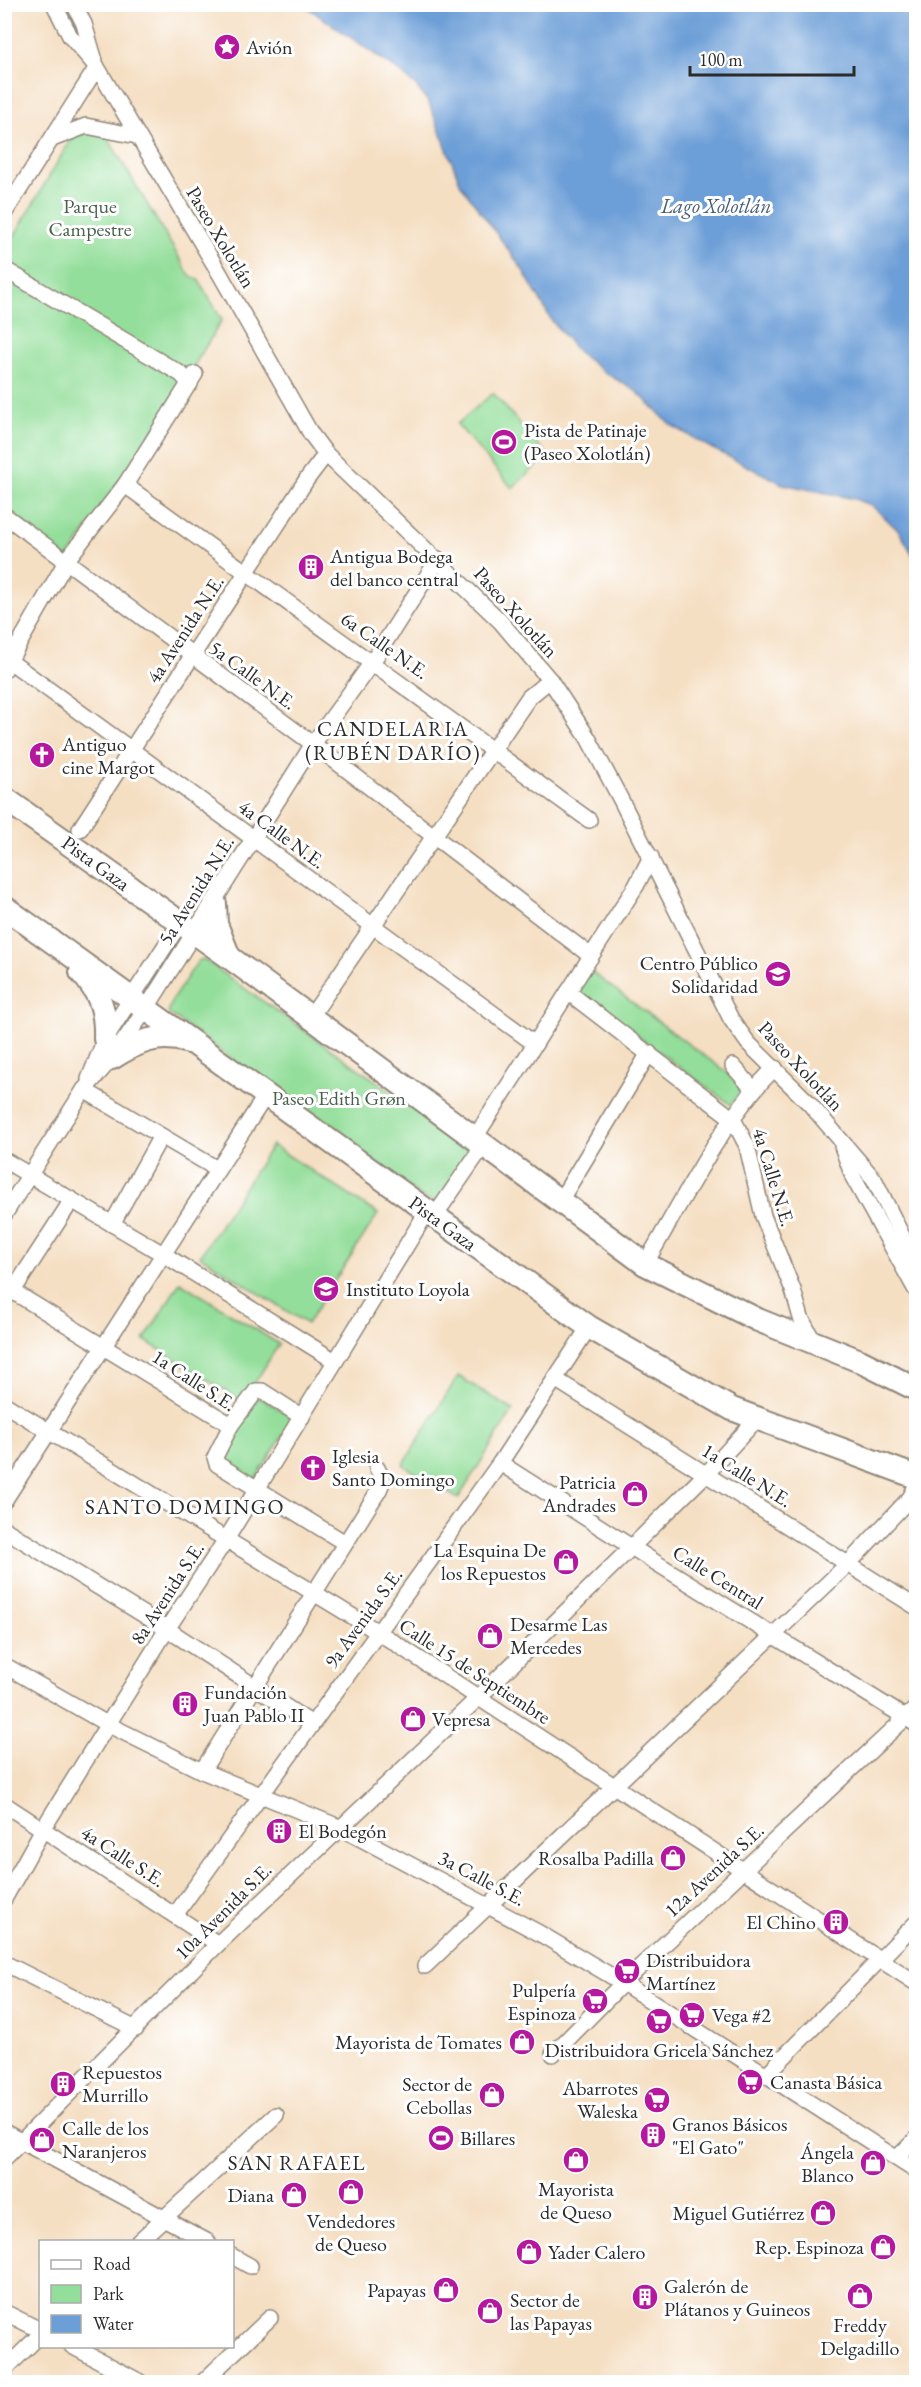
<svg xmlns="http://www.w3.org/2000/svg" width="921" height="2387" viewBox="0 0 921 2387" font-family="'EB Garamond',serif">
<rect width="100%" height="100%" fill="#fff"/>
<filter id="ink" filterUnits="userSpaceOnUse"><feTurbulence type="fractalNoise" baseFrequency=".0167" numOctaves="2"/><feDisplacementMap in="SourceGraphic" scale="12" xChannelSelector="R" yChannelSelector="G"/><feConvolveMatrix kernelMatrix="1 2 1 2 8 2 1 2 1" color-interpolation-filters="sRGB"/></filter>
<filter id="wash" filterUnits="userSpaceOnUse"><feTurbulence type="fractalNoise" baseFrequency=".008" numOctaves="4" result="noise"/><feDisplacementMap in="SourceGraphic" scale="24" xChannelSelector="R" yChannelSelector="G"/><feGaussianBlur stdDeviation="1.35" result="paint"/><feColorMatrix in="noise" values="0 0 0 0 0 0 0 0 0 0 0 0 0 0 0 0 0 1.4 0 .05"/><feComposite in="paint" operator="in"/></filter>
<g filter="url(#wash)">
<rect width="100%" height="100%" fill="#f5dfc3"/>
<g fill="#93de9a" stroke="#5f8462" stroke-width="1.5">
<path d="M 100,132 L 109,140 L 190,276 L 198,279 L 222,320 L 173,400 L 67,560 L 5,508 L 5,252 L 68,144 L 78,134 Z"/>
<path d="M 493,393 L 548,456 L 512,488 L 457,424 Z"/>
<path d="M 203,959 L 464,1143 L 470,1154 L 439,1198 L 434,1201 L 422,1197 L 168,1013 L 172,1000 L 198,961 Z"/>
<path d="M 590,971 L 745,1086 L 731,1105 L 576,990 Z"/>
<path d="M 272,1145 L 378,1214 L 307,1324 L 200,1256 Z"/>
<path d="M 180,1282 L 279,1344 L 243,1402 L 144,1340 Z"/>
<path d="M 458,1376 L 513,1410 L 458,1499 L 403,1465 Z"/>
<path d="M 258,1397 L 289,1414 L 293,1420 L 256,1478 C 244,1479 225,1466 221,1455 Z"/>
</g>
<path fill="#6c9ed7" stroke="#4c6481" stroke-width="1.5" d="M 304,5 L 916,5 L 916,560 L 899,531 L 872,506 L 855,499 L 783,484 L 711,448 L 671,425 L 636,391 L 602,371 L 578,352 L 552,321 L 521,267 L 461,185 L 429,103 L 417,87 L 400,72 Z"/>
</g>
<g filter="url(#ink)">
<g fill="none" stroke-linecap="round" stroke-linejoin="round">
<defs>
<g id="minor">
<path d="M 54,4 L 70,36 L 97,67 L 220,274 L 311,434 L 326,454 L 500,621 L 550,680 L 588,738 L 621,800 L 731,1019 L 748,1043 L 809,1103 L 874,1179 L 916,1264"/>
<path d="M 74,4 L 84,24 L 95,61"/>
<path d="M 52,139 L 86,126 L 137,136"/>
<path d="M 4,214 L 97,67"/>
<path d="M 4,269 L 181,374 L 190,384"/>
<path d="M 125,485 L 589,820"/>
<path d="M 4,515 L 313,744 L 591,956"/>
<path d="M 4,657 L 535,1044"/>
<path d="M 4,670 L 67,560 L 125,485 L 195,374"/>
<path d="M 80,829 L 307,479 L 326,454"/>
<path d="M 568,992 L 733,1119 L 747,1146 L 763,1216 L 793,1290 L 801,1318 L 813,1341"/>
<path d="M 310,1018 L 529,697 L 550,680"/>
<path d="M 733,1066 L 753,1089"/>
<path d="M 89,1079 L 105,1039 L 180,923"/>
<path d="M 84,1090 L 217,1169"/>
<path d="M 474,1139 L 636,886 L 651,857"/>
<path d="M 842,1146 L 853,1177 L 916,1290"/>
<path d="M 4,1160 L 163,1254 L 335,1361"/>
<path d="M 560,1201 L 649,1053"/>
<path d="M 4,1215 L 84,1090 L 112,1058 L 146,1009 L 313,744 L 373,661 L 438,559"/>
<path d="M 434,1217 L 483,1146"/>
<path d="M 112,1224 L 161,1136"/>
<path d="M 645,1264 C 682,1202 724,1116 775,1068"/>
<path d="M 4,1286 L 231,1425"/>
<path d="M 13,1291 L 72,1200"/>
<path d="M 555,1379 L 916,1607"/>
<path d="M 4,1404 L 378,1632 L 916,1983"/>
<path d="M 302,1417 L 262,1391 L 256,1391 L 231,1425 L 215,1457 L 217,1464 L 345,1543"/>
<path d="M 500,1463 L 658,1564 L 916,1724"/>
<path d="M 4,1501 L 266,1095"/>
<path d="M 4,1529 L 167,1629 L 312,1724"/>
<path d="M 4,1665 L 107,1724 L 202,1771 L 339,1827 L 539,1933 L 623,1983 L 916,2171"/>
<path d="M 202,1771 L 379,1490 L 383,1480 L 377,1468"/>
<path d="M 4,1804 L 218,1944"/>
<path d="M 4,1899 L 43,1829 L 167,1629 L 227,1538 L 427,1212"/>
<path d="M 175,1915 L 500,1463 L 589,1327"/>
<path d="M 4,1963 L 136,2029"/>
<path d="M 425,1966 L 849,1563 L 910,1498 L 916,1486"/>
<path d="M 553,2054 L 623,1983 L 916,1708"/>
<path d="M 766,2075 L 916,1923"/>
<path d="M 4,2132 L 208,2242"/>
<path d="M 897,2158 L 916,2139"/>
<path d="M 4,2159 L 218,1944 L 478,1698 L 708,1472 L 757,1419"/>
<path d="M 138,2242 L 276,2115"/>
<path d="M 232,2256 L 250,2266"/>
<path d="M 4,2312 L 40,2330"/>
<path d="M 72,2346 L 140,2382"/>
<path d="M 4,2370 L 40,2335"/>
<path d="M 203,2382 L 270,2318"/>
</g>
<g id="highway">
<path d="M 4,798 L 229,957 L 645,1264 L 758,1320 L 860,1361 L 916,1389"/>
<path d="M 215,904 L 216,924 L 229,957"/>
<path d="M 4,907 L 589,1327 L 732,1409 L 916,1477"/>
<path d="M 81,972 C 100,993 106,1010 105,1039"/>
<path d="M 112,1058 C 137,1042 159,1032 189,1042"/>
</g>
</defs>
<use href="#minor" stroke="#908577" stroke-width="18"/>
<use href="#highway" stroke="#908577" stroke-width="26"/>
<use href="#minor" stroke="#fff" stroke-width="15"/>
<use href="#highway" stroke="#fff" stroke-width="22"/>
</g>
</g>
<defs>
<symbol id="sight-disc" viewBox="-11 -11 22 22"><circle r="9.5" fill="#b5179e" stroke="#fff"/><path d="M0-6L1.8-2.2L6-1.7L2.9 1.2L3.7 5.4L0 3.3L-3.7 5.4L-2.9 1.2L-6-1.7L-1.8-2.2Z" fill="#fff"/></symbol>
<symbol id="stadium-disc" viewBox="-11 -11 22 22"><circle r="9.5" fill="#b5179e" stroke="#fff"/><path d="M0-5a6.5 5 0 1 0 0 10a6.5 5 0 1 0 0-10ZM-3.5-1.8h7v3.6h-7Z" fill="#fff"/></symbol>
<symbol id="building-disc" viewBox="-11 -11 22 22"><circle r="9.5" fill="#b5179e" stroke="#fff"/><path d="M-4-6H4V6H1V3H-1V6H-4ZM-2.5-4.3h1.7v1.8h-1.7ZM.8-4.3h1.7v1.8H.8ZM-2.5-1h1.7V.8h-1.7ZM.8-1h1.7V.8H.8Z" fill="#fff"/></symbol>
<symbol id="church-disc" viewBox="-11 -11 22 22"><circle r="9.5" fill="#b5179e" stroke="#fff"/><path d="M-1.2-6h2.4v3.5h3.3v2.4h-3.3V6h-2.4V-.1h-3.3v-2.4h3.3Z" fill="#fff"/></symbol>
<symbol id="school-disc" viewBox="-11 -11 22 22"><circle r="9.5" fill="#b5179e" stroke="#fff"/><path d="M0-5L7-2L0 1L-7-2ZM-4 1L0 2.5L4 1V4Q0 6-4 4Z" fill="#fff"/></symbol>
<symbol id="shop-disc" viewBox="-11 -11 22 22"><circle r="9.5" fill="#b5179e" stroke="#fff"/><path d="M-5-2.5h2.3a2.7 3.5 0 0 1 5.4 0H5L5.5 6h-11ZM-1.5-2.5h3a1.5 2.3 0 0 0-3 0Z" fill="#fff"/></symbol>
<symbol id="supermarket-disc" viewBox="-11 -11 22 22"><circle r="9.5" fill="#b5179e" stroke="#fff"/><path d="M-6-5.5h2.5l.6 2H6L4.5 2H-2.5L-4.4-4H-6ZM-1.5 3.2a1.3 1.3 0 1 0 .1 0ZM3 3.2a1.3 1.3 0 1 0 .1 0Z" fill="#fff"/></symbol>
</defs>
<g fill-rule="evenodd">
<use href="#sight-disc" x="212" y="32" width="30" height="30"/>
<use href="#stadium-disc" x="489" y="427" width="30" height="30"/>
<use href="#building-disc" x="296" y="552" width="30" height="30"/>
<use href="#church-disc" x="27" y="740" width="30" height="30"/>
<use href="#school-disc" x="763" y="959" width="30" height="30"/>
<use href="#school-disc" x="311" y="1274" width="30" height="30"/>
<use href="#church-disc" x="298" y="1453" width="30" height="30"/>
<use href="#shop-disc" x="620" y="1479" width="30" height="30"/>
<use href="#shop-disc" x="551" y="1547" width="30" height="30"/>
<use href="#shop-disc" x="475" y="1621" width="30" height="30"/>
<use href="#building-disc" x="170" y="1689" width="30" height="30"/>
<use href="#shop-disc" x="398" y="1704" width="30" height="30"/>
<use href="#building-disc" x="264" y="1816" width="30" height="30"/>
<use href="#shop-disc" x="658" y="1843" width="30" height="30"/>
<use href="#building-disc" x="821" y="1907" width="30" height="30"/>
<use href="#supermarket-disc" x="612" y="1956" width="30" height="30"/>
<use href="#supermarket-disc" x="580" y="1986" width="30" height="30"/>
<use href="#supermarket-disc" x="677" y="2000" width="30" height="30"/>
<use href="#supermarket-disc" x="644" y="2006" width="30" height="30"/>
<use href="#shop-disc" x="507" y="2027" width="30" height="30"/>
<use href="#supermarket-disc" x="735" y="2067" width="30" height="30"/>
<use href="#building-disc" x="48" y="2069" width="30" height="30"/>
<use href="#shop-disc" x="477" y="2080" width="30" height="30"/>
<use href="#supermarket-disc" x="642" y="2085" width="30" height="30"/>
<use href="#building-disc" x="638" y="2120" width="30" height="30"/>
<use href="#stadium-disc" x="426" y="2123" width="30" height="30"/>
<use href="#shop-disc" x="27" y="2125" width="30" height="30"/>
<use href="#shop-disc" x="561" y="2145" width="30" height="30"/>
<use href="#shop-disc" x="858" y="2148" width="30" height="30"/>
<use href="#shop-disc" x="336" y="2177" width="30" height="30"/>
<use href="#shop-disc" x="279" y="2180" width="30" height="30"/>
<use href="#shop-disc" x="808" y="2198" width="30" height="30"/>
<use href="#shop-disc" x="868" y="2232" width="30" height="30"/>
<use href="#shop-disc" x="514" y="2237" width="30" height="30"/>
<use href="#shop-disc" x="431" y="2275" width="30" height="30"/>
<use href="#shop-disc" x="845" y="2281" width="30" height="30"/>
<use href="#building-disc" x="630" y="2282" width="30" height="30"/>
<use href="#shop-disc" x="475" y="2296" width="30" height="30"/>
</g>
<g text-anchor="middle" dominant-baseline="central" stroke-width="6" stroke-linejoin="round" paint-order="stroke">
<g font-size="20" fill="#2b2b2b" stroke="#fff" text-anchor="start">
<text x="246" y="47">Avión</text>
<text x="524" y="430">Pista de Patinaje<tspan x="524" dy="23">(Paseo Xolotlán)</tspan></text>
<text x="330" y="556">Antigua Bodega<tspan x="330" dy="23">del banco central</tspan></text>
<text x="62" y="744">Antiguo<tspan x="62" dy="23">cine Margot</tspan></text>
<text x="758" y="963" text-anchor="end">Centro Público<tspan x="758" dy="23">Solidaridad</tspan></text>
<text x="346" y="1289">Instituto Loyola</text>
<text x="332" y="1456">Iglesia<tspan x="332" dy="23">Santo Domingo</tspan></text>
<text x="616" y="1482" text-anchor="end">Patricia<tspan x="616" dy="23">Andrades</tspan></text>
<text x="546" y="1550" text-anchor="end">La Esquina De<tspan x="546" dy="23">los Repuestos</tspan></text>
<text x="510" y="1624">Desarme Las<tspan x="510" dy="23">Mercedes</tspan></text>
<text x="204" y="1692">Fundación<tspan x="204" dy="23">Juan Pablo II</tspan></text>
<text x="432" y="1719">Vepresa</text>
<text x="298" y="1831">El Bodegón</text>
<text x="654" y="1858" text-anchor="end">Rosalba Padilla</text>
<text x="816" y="1922" text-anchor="end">El Chino</text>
<text x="646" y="1960">Distribuidora<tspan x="646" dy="23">Martínez</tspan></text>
<text x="576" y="1990" text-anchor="end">Pulpería<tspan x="576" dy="23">Espinoza</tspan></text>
<text x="712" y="2015">Vega #2</text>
<text x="502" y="2042" text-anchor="end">Mayorista de Tomates</text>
<text x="659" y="2050" text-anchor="middle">Distribuidora Gricela Sánchez</text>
<text x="82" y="2072">Repuestos<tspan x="82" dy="23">Murrillo</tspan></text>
<text x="770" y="2082">Canasta Básica</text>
<text x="472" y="2084" text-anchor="end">Sector de<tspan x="472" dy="23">Cebollas</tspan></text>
<text x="638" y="2088" text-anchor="end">Abarrotes<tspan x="638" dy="23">Waleska</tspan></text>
<text x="672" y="2124">Granos Básicos<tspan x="672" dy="23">"El Gato"</tspan></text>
<text x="62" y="2128">Calle de los<tspan x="62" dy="23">Naranjeros</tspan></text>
<text x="460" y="2138">Billares</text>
<text x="854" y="2152" text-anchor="end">Ángela<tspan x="854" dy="23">Blanco</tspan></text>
<text x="576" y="2189" text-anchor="middle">Mayorista<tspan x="576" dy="23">de Queso</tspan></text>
<text x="274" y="2195" text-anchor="end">Diana</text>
<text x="804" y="2213" text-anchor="end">Miguel Gutiérrez</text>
<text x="351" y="2221" text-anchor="middle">Vendedores<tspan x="351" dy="23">de Queso</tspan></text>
<text x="864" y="2247" text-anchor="end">Rep. Espinoza</text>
<text x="548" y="2252">Yader Calero</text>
<text x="664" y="2286">Galerón de<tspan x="664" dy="23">Plátanos y Guineos</tspan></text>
<text x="426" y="2290" text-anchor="end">Papayas</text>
<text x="510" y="2300">Sector de<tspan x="510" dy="23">las Papayas</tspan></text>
<text x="860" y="2325" text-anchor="middle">Freddy<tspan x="860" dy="23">Delgadillo</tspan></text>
</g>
<g font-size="20" fill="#4a614c" stroke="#fff">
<text x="90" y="206">Parque<tspan x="90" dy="23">Campestre</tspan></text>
<text x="339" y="1098">Paseo Edith Grøn</text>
</g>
<g font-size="20" fill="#2b2b2b" stroke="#fff">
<text transform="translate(221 237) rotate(59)">Paseo Xolotlán</text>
<text transform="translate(516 612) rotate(48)">Paseo Xolotlán</text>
<text transform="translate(185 629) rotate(-57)">4a Avenida N.E.</text>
<text transform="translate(385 645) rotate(35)">6a Calle N.E.</text>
<text transform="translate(253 675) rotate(36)">5a Calle N.E.</text>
<text transform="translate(282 834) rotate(36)">4a Calle N.E.</text>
<text transform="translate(96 863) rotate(36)">Pista Gaza</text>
<text transform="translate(196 890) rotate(-58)">5a Avenida N.E.</text>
<text transform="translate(801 1066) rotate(47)">Paseo Xolotlán</text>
<text transform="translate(774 1177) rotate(73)">4a Calle N.E.</text>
<text transform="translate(443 1223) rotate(36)">Pista Gaza</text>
<text transform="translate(194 1380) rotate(33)">1a Calle S.E.</text>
<text transform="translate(747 1475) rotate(32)">1a Calle N.E.</text>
<text transform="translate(718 1577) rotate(32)">Calle Central</text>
<text transform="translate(167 1593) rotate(-57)">8a Avenida S.E.</text>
<text transform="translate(363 1618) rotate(-54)">9a Avenida S.E.</text>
<text transform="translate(475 1671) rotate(33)">Calle 15 de Septiembre</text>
<text transform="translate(123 1856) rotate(33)">4a Calle S.E.</text>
<text transform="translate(714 1870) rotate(-43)">12a Avenida S.E.</text>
<text transform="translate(482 1878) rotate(28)">3a Calle S.E.</text>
<text transform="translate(223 1911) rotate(-45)">10a Avenida S.E.</text>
</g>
<g font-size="21" font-style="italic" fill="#485f78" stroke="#fff">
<text x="716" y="205">Lago Xolotlán</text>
</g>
<g font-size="21" letter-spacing="1.5" fill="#2b2b2b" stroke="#fff">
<text x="393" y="728">CANDELARIA<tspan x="393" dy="24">(RUBÉN DARÍO)</tspan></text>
<text x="185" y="1506">SANTO DOMINGO</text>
<text x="297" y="2162">SAN RAFAEL</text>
</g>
</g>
<rect width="921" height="2387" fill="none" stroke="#fff" stroke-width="24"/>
<rect x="39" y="2240" width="195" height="108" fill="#ffffff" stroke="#aaaaaa" stroke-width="1.5"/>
<rect x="51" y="2260" width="30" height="9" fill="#ffffff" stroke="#aaaaaa" stroke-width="1.5"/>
<text x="93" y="2270" font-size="18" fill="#2b2b2b">Road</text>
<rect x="51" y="2285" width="30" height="18" fill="#93de9a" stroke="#aaaaaa" stroke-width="1.5"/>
<text x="93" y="2300" font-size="18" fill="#2b2b2b">Park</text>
<rect x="51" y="2315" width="30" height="18" fill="#6c9ed7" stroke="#aaaaaa" stroke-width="1.5"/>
<text x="93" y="2330" font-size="18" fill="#2b2b2b">Water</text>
<path d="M690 66v9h164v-9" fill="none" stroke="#2b2b2b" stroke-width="3"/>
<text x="699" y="66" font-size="18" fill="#2b2b2b" stroke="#ffffff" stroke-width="4.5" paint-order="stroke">100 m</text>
</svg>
